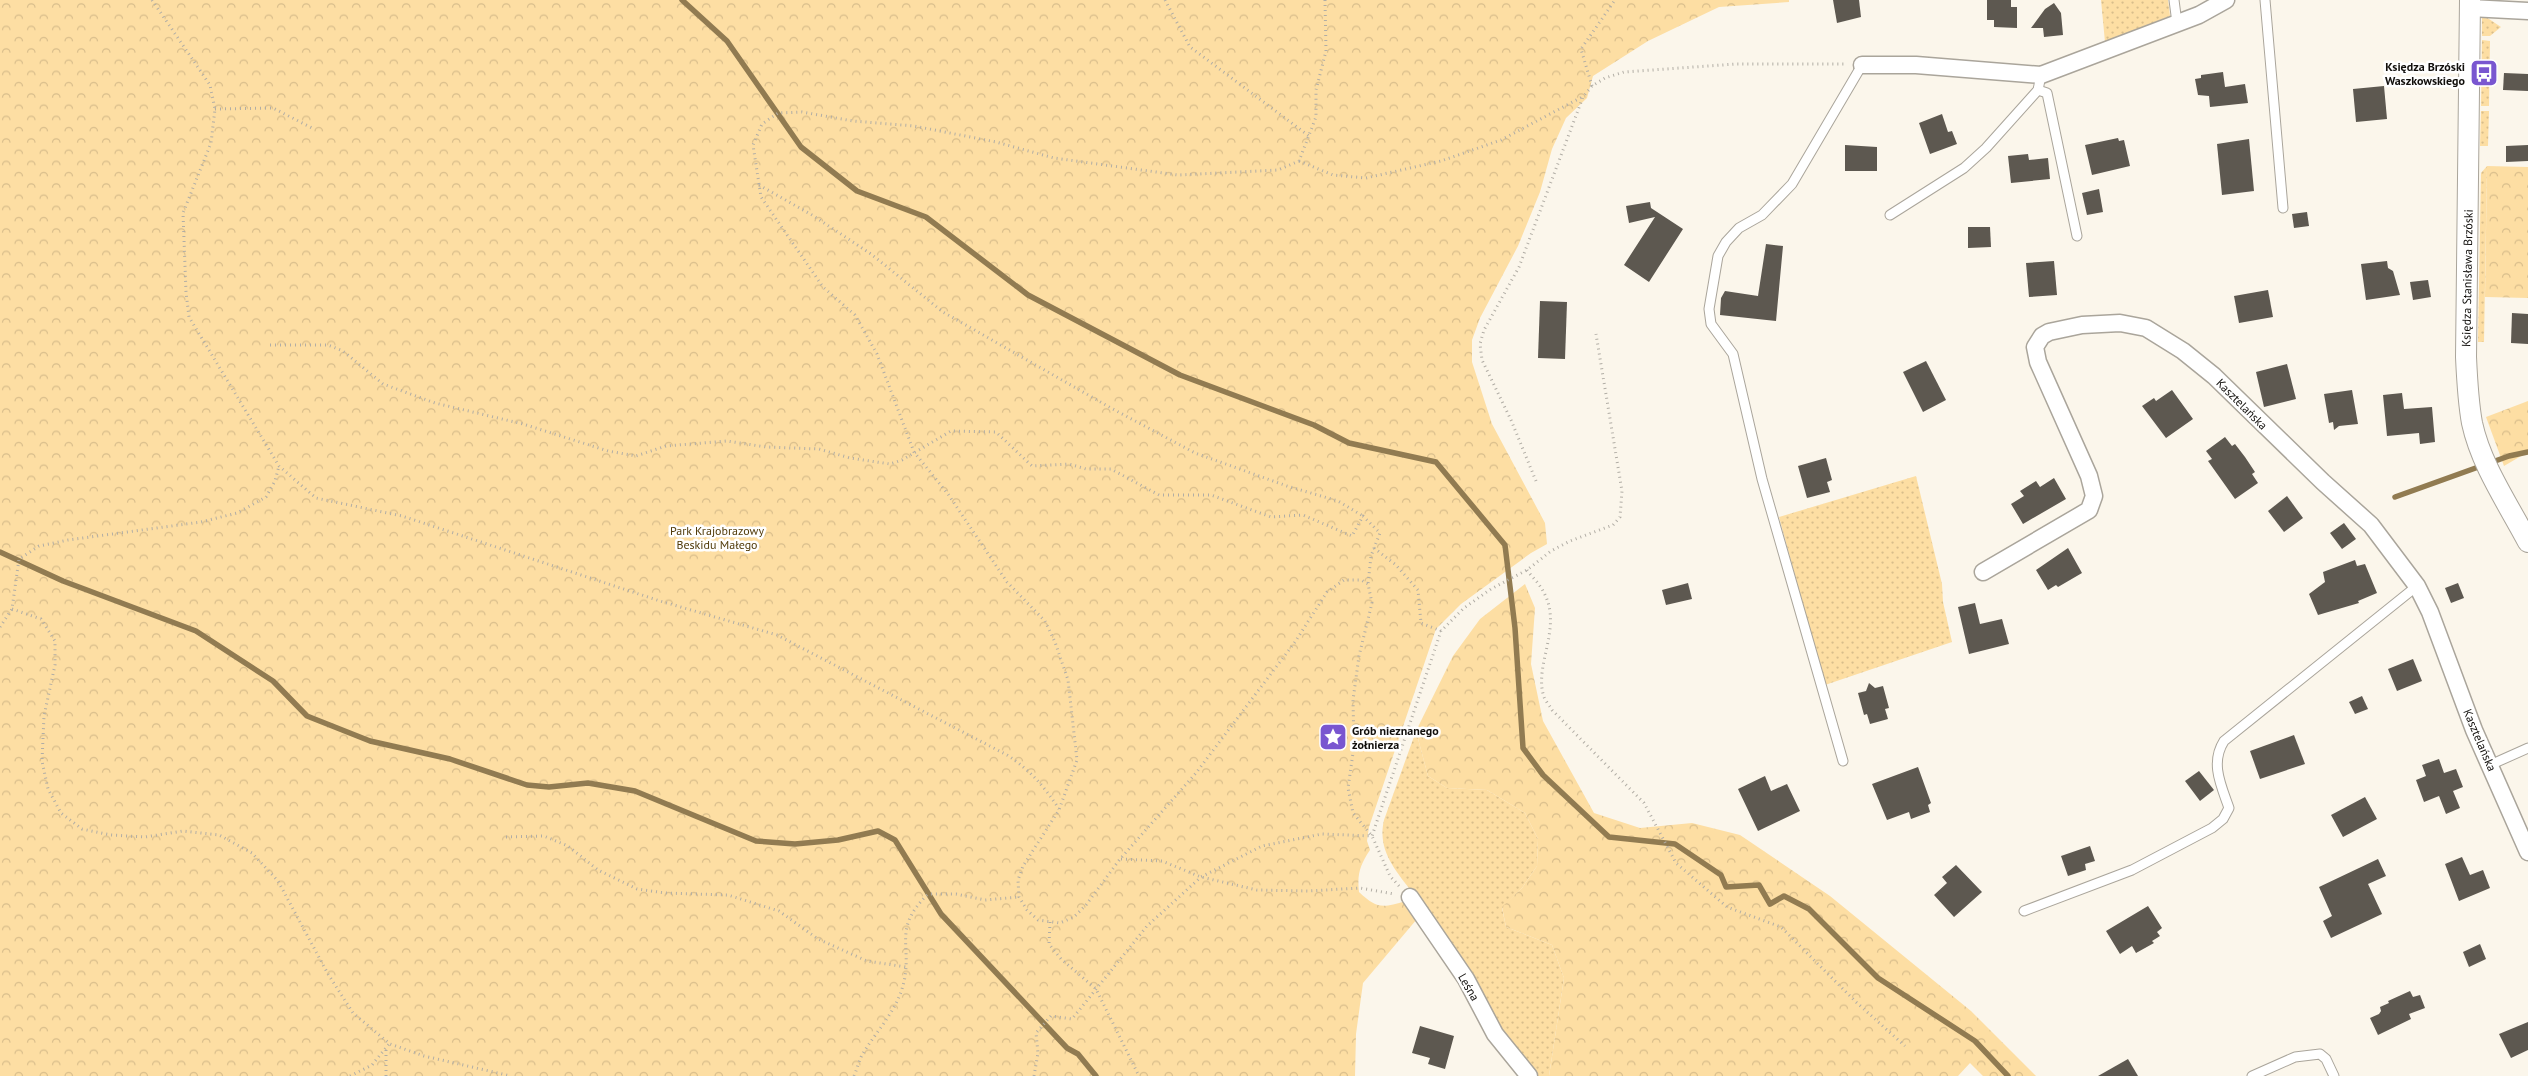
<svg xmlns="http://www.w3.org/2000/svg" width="2528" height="1076" viewBox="0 0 2528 1076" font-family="'PT Sans',sans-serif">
<defs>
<pattern id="grass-dots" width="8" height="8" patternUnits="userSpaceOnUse" patternTransform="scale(1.25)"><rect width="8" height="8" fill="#fddea3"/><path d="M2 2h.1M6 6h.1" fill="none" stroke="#d8bd8b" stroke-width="1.8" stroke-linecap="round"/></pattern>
<pattern id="forest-crowns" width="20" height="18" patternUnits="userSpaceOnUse" patternTransform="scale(1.25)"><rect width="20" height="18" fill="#fddea3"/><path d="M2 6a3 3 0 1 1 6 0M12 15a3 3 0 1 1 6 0" fill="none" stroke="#d8bd8b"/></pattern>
</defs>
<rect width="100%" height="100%" fill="#fbf6eb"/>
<g fill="url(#grass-dots)">
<path d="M 2101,0 L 2168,0 L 2170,16 L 2105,42 Z"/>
<path d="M 2486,17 L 2501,27 L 2490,36 L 2482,36 L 2482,18 Z"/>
<path d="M 2482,40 L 2490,41 L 2489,106 L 2481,106 Z"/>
<path d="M 2481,111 L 2489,111 L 2488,146 L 2480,146 Z"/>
<path d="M 2487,166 L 2484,342 L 2478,342 L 2481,173 Z"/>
<path d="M 1916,476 L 1942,584 L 1943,602 L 1952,642 L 1825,685 L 1779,517 Z"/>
<path d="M 1416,731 L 1428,776 L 1447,788 L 1487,790 L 1525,813 L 1538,839 L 1537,866 L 1522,888 L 1502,908 L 1506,927 L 1552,945 L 1564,978 L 1549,1076 L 1536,1076 L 1498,1030 L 1413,893 C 1395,870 1377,850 1384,820 Z"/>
</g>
<g fill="url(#forest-crowns)">
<path d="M 0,0 L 1789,0 L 1789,2 L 1719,7 L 1648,41 L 1593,76 L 1587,98 L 1566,118 L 1552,149 L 1540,192 L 1518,246 L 1480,318 L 1472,340 L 1472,362 L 1492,424 L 1545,523 L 1547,544 L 1531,553 L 1461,604 L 1436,629 L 1369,827 L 1367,841 L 1370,850 C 1360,865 1357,874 1359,892 C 1377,909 1382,908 1406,901 L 1417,919 L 1363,983 L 1356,1034 L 1355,1076 L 0,1076 Z"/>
<path d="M 2487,166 L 2528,167 L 2528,298 L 2485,297 Z"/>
<path d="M 2528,401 L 2528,452 L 2504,466 L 2486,417 Z"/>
<path d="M 1525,584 L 1535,608 L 1531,664 L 1543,721 L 1594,813 L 1640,828 L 1692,823 L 1740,835 L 1830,896 L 1971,1011 L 2036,1076 L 1983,1076 L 1970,1063 L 1958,1076 L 1549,1076 L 1564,978 L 1552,945 L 1506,927 L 1502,907 L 1522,888 L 1537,866 L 1538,839 L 1525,813 L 1487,790 L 1447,788 L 1428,776 L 1416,731 L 1453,656 L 1480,619 Z"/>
</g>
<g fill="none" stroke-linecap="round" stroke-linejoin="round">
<g stroke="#917b51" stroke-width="5.5">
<path d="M 682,0 L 727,41 L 801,147 L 857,191 L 926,217 L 1028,295 L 1180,375 L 1314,425 L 1349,443 L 1436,462 L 1505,545 L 1515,628 L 1523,748 L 1543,775 L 1609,837 L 1675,844 L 1721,875 L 1726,887 L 1759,885 L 1770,904 L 1784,896 L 1809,909 L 1878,978 L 1975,1041 L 2008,1076"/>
<path d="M 2395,497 L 2509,456 L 2528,452"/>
<path d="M 0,552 L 63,581 L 196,631 L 273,681 L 307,716 L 370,741 L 450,759 L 527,785 L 549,787 L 588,783 L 635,791 L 756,841 L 795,844 L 838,840 L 878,831 L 895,840 L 941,914 L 1067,1048 L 1078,1054 L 1096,1076"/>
</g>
</g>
<g fill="#5d5850">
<path d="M 1833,0 L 1859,0 L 1861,17 L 1837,23 Z"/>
<path d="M 1987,0 L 2011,0 L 2011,7 L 2017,7 L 2017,28 L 1994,27 L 1994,20 L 1987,20 Z"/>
<path d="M 2054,3 L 2061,13 L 2063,35 L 2044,37 L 2043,28 L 2031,28 L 2045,9 Z"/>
<path d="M 2223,72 L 2225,87 L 2245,84 L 2248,103 L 2210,107 L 2209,96 L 2198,95 L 2195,79 L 2201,78 L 2201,75 Z"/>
<path d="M 2504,73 L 2528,74 L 2528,91 L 2503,90 Z"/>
<path d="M 2384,86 L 2387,119 L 2356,122 L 2353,89 Z"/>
<path d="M 1942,114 L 1948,132 L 1952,131 L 1957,144 L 1930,154 L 1919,123 Z"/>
<path d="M 2118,138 L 2119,141 L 2124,140 L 2130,166 L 2092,175 L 2085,145 Z"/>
<path d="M 2249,139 L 2254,191 L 2222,195 L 2217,144 Z"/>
<path d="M 1845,145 L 1877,147 L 1877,171 L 1845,171 Z"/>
<path d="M 2528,145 L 2528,161 L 2506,162 L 2506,146 Z"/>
<path d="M 2028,154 L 2029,160 L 2048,158 L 2050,179 L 2011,183 L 2008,156 Z"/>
<path d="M 2099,189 L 2103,212 L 2087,215 L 2082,193 Z"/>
<path d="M 1650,202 L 1651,208 L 1683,229 L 1649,282 L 1624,265 L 1655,217 L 1629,223 L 1626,206 Z"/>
<path d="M 2307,212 L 2309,226 L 2294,228 L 2292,214 Z"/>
<path d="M 1968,227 L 1990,227 L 1991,247 L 1968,248 Z"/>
<path d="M 1766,244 L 1783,246 L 1776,321 L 1720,315 L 1721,298 L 1725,291 L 1758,296 Z"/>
<path d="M 2054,261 L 2057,295 L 2029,297 L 2026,263 Z"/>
<path d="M 2387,261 L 2388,268 L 2393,271 L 2400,295 L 2366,300 L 2361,264 Z"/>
<path d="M 2428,280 L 2431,297 L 2413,300 L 2410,282 Z"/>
<path d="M 2268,290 L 2273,317 L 2239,323 L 2234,296 Z"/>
<path d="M 1540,301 L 1567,302 L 1565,359 L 1538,358 Z"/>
<path d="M 2512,313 L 2528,314 L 2528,344 L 2511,343 Z"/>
<path d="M 1926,361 L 1946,400 L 1923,412 L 1903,372 Z"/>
<path d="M 2287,364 L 2296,399 L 2264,407 L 2256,372 Z"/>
<path d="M 2172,390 L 2193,419 L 2166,438 L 2142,406 L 2154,398 L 2156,401 Z"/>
<path d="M 2352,390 L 2358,424 L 2339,426 L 2334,430 L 2333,422 L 2329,423 L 2324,394 Z"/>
<path d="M 2402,393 L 2404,409 L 2432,407 L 2435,442 L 2420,444 L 2419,433 L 2387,436 L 2383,395 Z"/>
<path d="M 2225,437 L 2232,446 L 2235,444 L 2245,457 L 2255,472 L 2252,474 L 2258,483 L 2235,499 L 2208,461 L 2212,459 L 2206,451 Z"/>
<path d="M 1826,458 L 1832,480 L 1827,482 L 1830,492 L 1807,498 L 1798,466 Z"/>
<path d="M 2054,478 L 2066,499 L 2023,524 L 2011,504 L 2024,496 L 2020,491 L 2036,481 L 2040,487 Z"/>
<path d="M 2287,496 L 2303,518 L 2284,532 L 2268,511 Z"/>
<path d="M 2344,523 L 2356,539 L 2342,549 L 2330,533 Z"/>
<path d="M 2068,548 L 2082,573 L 2058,587 L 2056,585 L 2048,590 L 2036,570 Z"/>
<path d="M 2355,560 L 2357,566 L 2365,564 L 2377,593 L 2358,601 L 2359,603 L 2318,615 L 2309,594 L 2325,582 L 2323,572 Z"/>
<path d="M 1688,583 L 1692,599 L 1666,605 L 1662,590 Z"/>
<path d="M 2458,583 L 2464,598 L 2451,603 L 2445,588 Z"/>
<path d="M 1975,603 L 1980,624 L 2002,619 L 2009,644 L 1969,654 L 1958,607 Z"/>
<path d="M 2413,659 L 2422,681 L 2397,691 L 2388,669 Z"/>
<path d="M 1869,683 L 1875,688 L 1883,686 L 1889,708 L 1885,709 L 1888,719 L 1870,724 L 1867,714 L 1864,715 L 1858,693 L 1866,691 Z"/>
<path d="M 2362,696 L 2368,709 L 2355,714 L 2349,702 Z"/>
<path d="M 2294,735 L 2305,764 L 2260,779 L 2250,751 Z"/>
<path d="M 2439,759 L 2444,773 L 2456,769 L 2463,787 L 2453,791 L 2460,808 L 2446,814 L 2439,796 L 2424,802 L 2416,780 L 2426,776 L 2422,765 Z"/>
<path d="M 1918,767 L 1931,803 L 1928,805 L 1930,812 L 1911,819 L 1909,812 L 1887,820 L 1872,784 Z"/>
<path d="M 2199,771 L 2214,790 L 2200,801 L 2185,781 Z"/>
<path d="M 1765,776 L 1771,791 L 1787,784 L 1800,811 L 1758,831 L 1738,789 Z"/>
<path d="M 2365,797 L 2377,819 L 2343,837 L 2331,815 Z"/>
<path d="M 2090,846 L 2095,861 L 2085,864 L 2086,870 L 2068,876 L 2061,856 Z"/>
<path d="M 2462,857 L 2470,875 L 2483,870 L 2490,888 L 2459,901 L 2445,864 Z"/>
<path d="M 2378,859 L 2386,876 L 2368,884 L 2382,914 L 2331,938 L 2323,921 L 2332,916 L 2319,887 Z"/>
<path d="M 1956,865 L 1982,892 L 1954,917 L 1934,895 L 1947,883 L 1942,877 Z"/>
<path d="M 2148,906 L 2162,928 L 2157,932 L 2160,936 L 2152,941 L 2154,943 L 2136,953 L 2132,946 L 2120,954 L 2106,931 Z"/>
<path d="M 2480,944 L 2486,959 L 2469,967 L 2463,952 Z"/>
<path d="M 2410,991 L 2413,997 L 2420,995 L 2425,1008 L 2409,1014 L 2411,1019 L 2378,1035 L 2370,1018 L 2379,1014 L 2381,1011 L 2380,1007 L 2389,1003 L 2388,1001 Z"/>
<path d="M 2528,1022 L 2528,1050 L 2511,1058 L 2499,1034 Z"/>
<path d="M 1420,1026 L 1454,1036 L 1445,1069 L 1428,1064 L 1430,1058 L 1412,1053 Z"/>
<path d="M 2128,1059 L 2138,1076 L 2098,1076 Z"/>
</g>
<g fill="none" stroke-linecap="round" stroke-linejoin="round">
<defs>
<g id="service">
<path d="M 2174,0 L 2177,23"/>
<path d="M 2265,0 L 2283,208"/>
<path d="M 2038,90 L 2047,93 L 2077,236"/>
<path d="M 1890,215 L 1964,168 L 1986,148 L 2038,90 L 2041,75"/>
<path d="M 1843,761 L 1762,479 L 1733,354 L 1711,324 L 1709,309 L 1718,256 L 1726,242 L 1739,228 L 1762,215 L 1792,184 L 1862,65"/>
<path d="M 2490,765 L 2528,748"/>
<path d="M 2024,911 L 2132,870 L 2212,828 L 2223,819 L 2229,808 C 2221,785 2210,763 2224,741 L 2417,586"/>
<path d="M 2252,1076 L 2295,1057 L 2320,1054 L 2326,1059 L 2334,1076"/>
</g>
<g id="minor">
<path d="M 2470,8 L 2528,11"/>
<path d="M 1862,65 L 1916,65 L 2041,75 L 2199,15 L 2226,0"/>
<path d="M 1983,572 L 2089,510 L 2094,496 L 2089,476 L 2038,362 L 2035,347 L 2042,336 L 2049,332 L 2082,325 L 2120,323 L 2146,328 L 2183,351 L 2214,376 L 2323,482 L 2371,525 L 2417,586 L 2430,612 L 2474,730 L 2528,852"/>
<path d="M 1410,897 L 1466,979 L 1495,1034 L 1529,1076"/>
</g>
<path id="tertiary" d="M 2470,0 L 2466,357 C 2467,379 2468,401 2472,423 C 2481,465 2508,504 2528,542"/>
</defs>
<use href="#service" stroke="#aaa59b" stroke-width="11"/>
<use href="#minor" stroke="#aaa59b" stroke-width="19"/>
<use href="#tertiary" stroke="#aaa59b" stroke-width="22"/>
<g stroke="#b1ada5" stroke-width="3" stroke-dasharray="1 4" stroke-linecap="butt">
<path d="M 152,0 L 210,85 L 215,109 L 211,143 L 183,213 L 186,292 L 189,317 L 279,466 L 316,498 L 402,516 L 660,601 L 777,635 L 1007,755 C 1030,770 1044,786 1059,809"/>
<path d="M 1165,0 L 1190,47 L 1309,136"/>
<path d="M 1325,0 L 1326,51 L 1316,90 L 1316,117 L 1299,161 L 1278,170 L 1178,175 L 1054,158 L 996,142 L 914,126 L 853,121 L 802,112 L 778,113 L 762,124 L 753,145 L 761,197 L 823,287 L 855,315 L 877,354 L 914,452 L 948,494 L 1007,582 L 1045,621 L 1055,642 L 1068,680 L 1077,760 L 1059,810 L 1023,866 L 1018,880 L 1019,897 L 1027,910 L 1038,920 L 1060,923 L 1074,917 L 1086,905 L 1120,859 L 1196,773 L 1295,642 L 1327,592 L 1344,580 L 1361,580 L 1368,584 L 1372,603 L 1359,656 L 1353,700 L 1354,746 L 1348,788 L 1353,813 L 1372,836 L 1390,876 L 1399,886"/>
<path d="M 1592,86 L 1581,49 L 1615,0"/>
<path d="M 215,109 L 273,108 L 312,128"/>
<path d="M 1299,161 L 1333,175 L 1366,178 L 1441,161 L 1501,140 L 1582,97"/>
<path d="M 759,185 L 812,215 L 871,254 L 943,312 L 1111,408 L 1195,453 L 1287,486 L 1338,501 L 1363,516"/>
<path d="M 270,345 L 328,345 L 343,351 L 383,384 L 435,403 L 523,424 L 608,451 L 636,456 L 666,446 L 727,441 L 766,447 L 819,449 L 850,458 L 890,464 L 902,460 L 951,431 L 996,432 L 1032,466 L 1069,464 L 1086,469 L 1111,469 L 1159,495 L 1211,495 L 1271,517 L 1303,515 L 1352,536 L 1363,516 L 1380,533 L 1371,556 L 1368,584"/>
<path d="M 1536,481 L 1511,420 L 1482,360 L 1480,344 L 1484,330 L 1519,267 L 1583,97 L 1592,86 L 1605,78 L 1624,72 L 1736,64 L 1846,64"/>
<path d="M 1374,548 L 1396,565 L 1418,590 L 1421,623 L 1441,631"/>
<path d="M 1527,570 C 1532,577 1539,583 1543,591 C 1564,627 1533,665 1544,697 C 1546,702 1550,706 1552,710 L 1644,803 L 1676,863 L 1727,907 L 1781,927 L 1856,1002 L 1905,1046"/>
<path d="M 12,609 L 41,619 L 55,641 L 55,665 L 44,716 L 42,761 L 48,789 L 61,813 L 82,829 L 111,835 L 145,837 L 183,831 L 219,835 L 252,853 L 278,881 L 328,974 L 353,1013 L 390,1044 L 424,1056 L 511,1076"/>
<path d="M 0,627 L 12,609 L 19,559 L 39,546 L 68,540 L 201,522 L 237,513 L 266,497 L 275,481 L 279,466"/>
<path d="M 506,837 L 544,836 L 568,846 L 598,870 L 637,889 L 665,893 L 728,895 L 779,911 L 818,939 L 867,961 L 906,967"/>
<path d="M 1121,859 L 1162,861 L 1201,877 L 1257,890 L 1308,891 L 1360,888 L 1394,894"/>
<path d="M 1050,922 L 1049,944 L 1061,959 L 1096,989 L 1139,1076"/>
<path d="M 386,1050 L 386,1076"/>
<path d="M 350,1076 L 372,1065 L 389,1044"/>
<path d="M 854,1076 C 857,1069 859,1061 862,1055 C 875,1033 894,1014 902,989 C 915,947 890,931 928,894 L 956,894 L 985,900 L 1019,897"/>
<path d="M 1034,1076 L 1038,1053 L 1036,1033 L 1051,1016 L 1072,1019 L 1147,926 L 1201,877 L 1262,846 L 1322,834 L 1372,836 L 1441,631 L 1464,608 L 1491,589 L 1527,570 L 1551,551 L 1570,541 L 1613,525 L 1620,517 L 1622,491 L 1596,334"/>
</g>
<use href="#service" stroke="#fff" stroke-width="9"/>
<use href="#minor" stroke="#fff" stroke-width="16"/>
<use href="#tertiary" stroke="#fff" stroke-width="20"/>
</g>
<defs>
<symbol id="bus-square" viewBox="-11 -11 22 22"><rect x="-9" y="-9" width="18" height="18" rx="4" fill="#7956d0" stroke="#fff"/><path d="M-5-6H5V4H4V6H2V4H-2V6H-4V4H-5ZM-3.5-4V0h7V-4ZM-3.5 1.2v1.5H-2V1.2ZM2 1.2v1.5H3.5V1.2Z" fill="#fff"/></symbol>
<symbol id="sight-square" viewBox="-11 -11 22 22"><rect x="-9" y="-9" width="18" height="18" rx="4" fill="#7956d0" stroke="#fff"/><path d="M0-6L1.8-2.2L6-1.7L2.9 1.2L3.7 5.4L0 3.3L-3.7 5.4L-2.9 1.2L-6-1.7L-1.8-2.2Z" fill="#fff"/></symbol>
</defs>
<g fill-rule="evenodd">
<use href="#bus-square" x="2468" y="57" width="32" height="32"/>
<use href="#sight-square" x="1317" y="721" width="32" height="32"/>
</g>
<g text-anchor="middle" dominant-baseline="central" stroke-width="5" stroke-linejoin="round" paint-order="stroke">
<g font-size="12" font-weight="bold" fill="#110f0c" stroke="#fff" text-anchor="end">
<text x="2465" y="66">Księdza Brzóski<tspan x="2465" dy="14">Waszkowskiego</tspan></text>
<text x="1352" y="730" text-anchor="start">Grób nieznanego<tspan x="1352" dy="14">żołnierza</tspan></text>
</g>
<g font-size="12" fill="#110f0c" stroke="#fff">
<text transform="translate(2467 278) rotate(-89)">Księdza Stanisława Brzóski</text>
<text transform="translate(2242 404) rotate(45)">Kasztelańska</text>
<text transform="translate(2480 740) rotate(67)">Kasztelańska</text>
<text transform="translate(1469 987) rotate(60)">Leśna</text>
</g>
<g font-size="12" fill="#513b0a" stroke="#fff">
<text x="717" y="530">Park Krajobrazowy<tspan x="717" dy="14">Beskidu Małego</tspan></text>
</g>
</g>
</svg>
